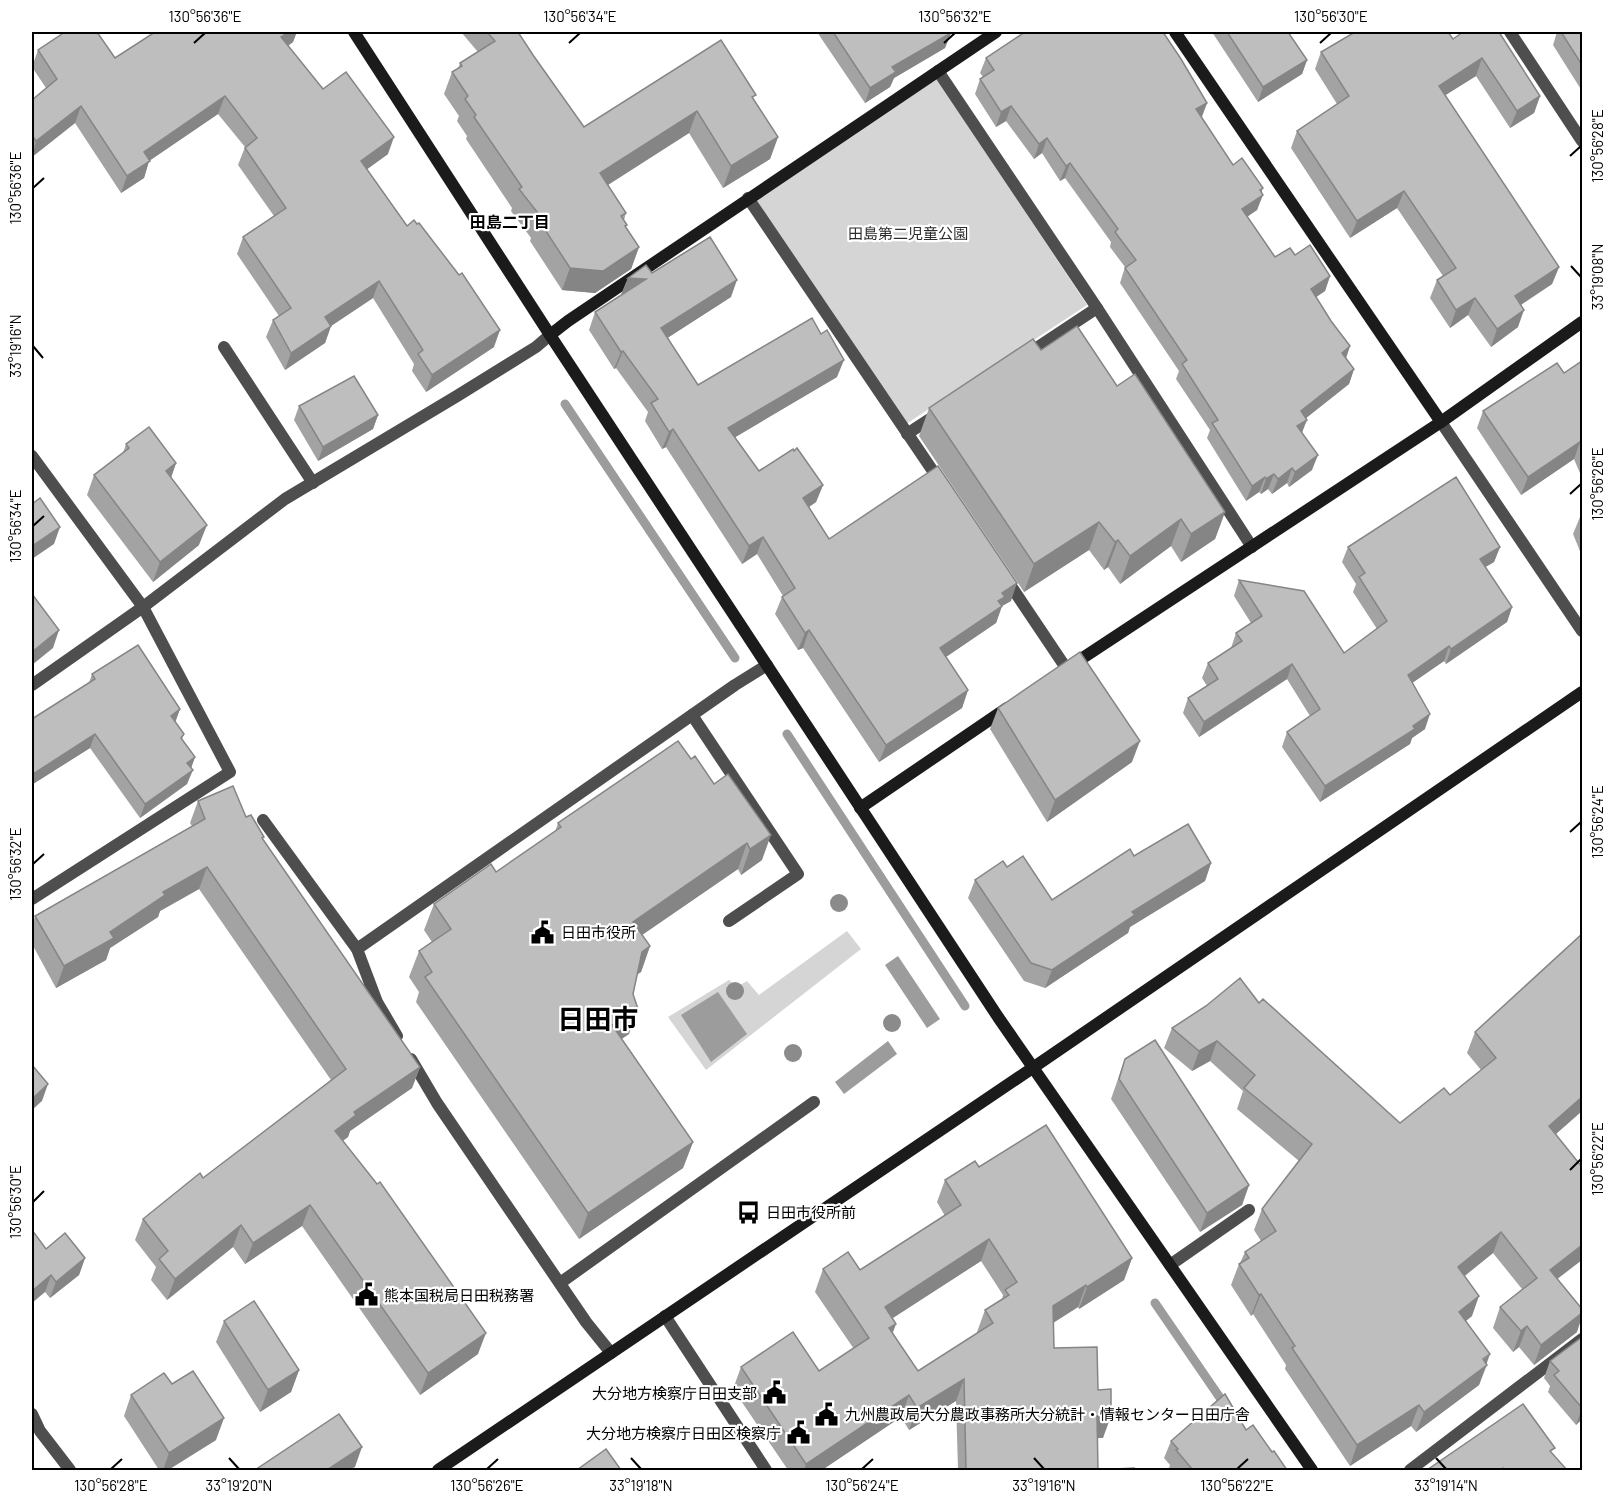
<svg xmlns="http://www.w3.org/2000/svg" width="1614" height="1502" viewBox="0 0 1614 1502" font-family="Barlow,'Noto Sans JP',sans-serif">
<rect width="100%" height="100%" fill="#fff"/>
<g fill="#d5d5d5">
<path d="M 936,77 L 1087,305 L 906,424 L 754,199 Z"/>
<path d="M 847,931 L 861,949 L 706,1070 L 668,1017 L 729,980 L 737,987 L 747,981 L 759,995 Z"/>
</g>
<g fill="#9c9c9c">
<path d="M 898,956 L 940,1019 L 927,1028 L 885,965 Z"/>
<path d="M 718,992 L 747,1034 L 711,1062 L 681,1015 Z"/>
<path d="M 888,1041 L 897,1054 L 844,1094 L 835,1082 Z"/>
</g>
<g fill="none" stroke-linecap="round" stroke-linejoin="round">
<g stroke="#9c9c9c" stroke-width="9">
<path d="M 565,404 L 735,658"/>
<path d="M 787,734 L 965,1006"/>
<path d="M 1155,1303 L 1227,1408"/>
</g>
<g stroke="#4e4e4e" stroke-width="12">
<path d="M 692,715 L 798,874 L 729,921"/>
<path d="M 263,820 L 357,949 L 735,685 L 767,665"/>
<path d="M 357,949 L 377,1002 L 397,1036"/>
<path d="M 411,1059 L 437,1103 L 586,1322 L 611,1353"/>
<path d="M 1170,1265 L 1249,1210"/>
<path d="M 560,1283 L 814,1102"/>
</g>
<g stroke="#4e4e4e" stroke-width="12">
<path d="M 1510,32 L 1582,141"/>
<path d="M 938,71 L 1097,308 L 1252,547"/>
<path d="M 748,198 L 941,483"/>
<path d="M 224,347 L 313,483"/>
<path d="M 1026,355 L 1097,308"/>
<path d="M 1441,422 L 1582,631"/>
<path d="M 907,434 L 936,415"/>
<path d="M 32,456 L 143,607 L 230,772 L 32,899"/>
<path d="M 1005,577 L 1066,668"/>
<path d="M 32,685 L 143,607 L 285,499 L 457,396 L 536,347 L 550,335"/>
<path d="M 665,1316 L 766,1470"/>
<path d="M 32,1414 L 40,1431 L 70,1470"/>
<path d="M 1410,1470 L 1582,1339"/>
</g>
<g stroke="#1b1b1b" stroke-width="12">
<path d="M 354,32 L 550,335 L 998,1017 L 1312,1470"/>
<path d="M 1175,32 L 1441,422"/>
<path d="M 550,335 L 568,321 L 996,32"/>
<path d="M 1072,665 L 1441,422 L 1582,322"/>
<path d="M 860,808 L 1007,708"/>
<path d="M 438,1470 L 1034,1067 L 1582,692"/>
</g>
</g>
<g fill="#8b8b8b">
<circle cx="839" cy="903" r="9"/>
<circle cx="735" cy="991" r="9"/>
<circle cx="892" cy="1023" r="9"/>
<circle cx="793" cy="1053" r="9"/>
</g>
<g fill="#a3a3a3" fill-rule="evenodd">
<path d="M 155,32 L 300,32 L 296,34 L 293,42 L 288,46 L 323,89 L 388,154 L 367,169 L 494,347 L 426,392 L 412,371 L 414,364 L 373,298 L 331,326 L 325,343 L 285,370 L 266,337 L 273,320 L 279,316 L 237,254 L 243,237 L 274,216 L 238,165 L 245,147 L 218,114 L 149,161 L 144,178 L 121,193 L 75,123 L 32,157 L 32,100 L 46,88 L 32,67 L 38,50 L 115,58 Z"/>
<path d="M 461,32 L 518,32 L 533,55 L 584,127 L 754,100 L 778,137 L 770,159 L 723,188 L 689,133 L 608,185 L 626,213 L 624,220 L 626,228 L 639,247 L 631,269 L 595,293 L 562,290 L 530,241 L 531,238 L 511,211 L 512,208 L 466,139 L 467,136 L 457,121 L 459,116 L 444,94 L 452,72 L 458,69 L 460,63 L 478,52 Z"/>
<path d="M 817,32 L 950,32 L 951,33 L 945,48 L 894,78 L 890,87 L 865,103 Z"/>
<path d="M 1212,32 L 1288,32 L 1307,60 L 1302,74 L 1258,102 Z"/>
<path d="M 1350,32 L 1448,32 L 1453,39 L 1540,96 L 1534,113 L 1510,128 L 1476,76 L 1445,95 L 1559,267 L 1552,284 L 1521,305 L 1518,327 L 1491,347 L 1468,315 L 1450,328 L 1430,298 L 1437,280 L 1443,276 L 1397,208 L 1350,238 L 1291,148 L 1297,131 L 1337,104 L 1315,69 L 1321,52 L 1351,34 Z"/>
<path d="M 1557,32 L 1582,32 L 1582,91 L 1553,45 Z"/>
<path d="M 986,58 L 1207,103 L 1202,117 L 1233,165 L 1262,193 L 1257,210 L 1247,216 L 1275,257 L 1295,255 L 1330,276 L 1325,291 L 1316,297 L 1331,321 L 1350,346 L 1346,358 L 1354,369 L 1349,384 L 1306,418 L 1302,433 L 1312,470 L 1289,487 L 1287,483 L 1272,494 L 1268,489 L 1261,494 L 1259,492 L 1246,501 L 1207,438 L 1210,430 L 1176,379 L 1179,371 L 1120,283 L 1125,267 L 1110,247 L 1111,242 L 1065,178 L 1060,181 L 1042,153 L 1034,159 L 1006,121 L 996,127 L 975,94 L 980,79 L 983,77 L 980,73 Z"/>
<path d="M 652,273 L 731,297 L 667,338 L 698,385 L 837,377 L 735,437 L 759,471 L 823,485 L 816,502 L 809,507 L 829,539 L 1011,601 L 1002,606 L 996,623 L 946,657 L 968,690 L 962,708 L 879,762 L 803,648 L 798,650 L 775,614 L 782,597 L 783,596 L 757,554 L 742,564 L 666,447 L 662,449 L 645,421 L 648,412 L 616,368 L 614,369 L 589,330 L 595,312 L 621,295 L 628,278 Z"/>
<path d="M 1041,350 L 1117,386 L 1225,512 L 1215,539 L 1181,562 L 1171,546 L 1120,584 L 1108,567 L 1104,570 L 1089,550 L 1024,592 L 919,436 L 929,408 Z"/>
<path d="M 1582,361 L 1582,478 L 1574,459 L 1521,495 L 1477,428 L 1483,411 L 1564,373 Z"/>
<path d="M 299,406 L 378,415 L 373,429 L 318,461 L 294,420 Z"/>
<path d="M 126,444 L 176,463 L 171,478 L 199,545 L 153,582 L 87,495 L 94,475 L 123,453 Z"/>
<path d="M 1582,516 L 1582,556 L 1573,534 L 1580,517 Z"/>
<path d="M 1348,547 L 1500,547 L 1494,562 L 1485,567 L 1512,607 L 1507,622 L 1446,664 L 1444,661 L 1412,683 L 1425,729 L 1412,738 L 1410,744 L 1320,802 L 1282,747 L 1287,732 L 1310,716 L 1287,679 L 1199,737 L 1183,713 L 1188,698 L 1207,686 L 1202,678 L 1208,663 L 1231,648 L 1236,633 L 1251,623 L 1234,596 L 1239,580 L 1344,653 L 1377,629 L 1353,592 L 1356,584 L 1342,562 Z"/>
<path d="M 92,674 L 180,709 L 175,721 L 184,734 L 182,739 L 195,757 L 191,768 L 187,784 L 140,818 L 90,748 L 33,784 L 32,788 L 32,719 L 89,683 Z"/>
<path d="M 998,708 L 1132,762 L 1047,822 L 990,729 Z"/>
<path d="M 678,741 L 762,860 L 741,875 L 738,869 L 642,935 L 650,946 L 641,972 L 637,974 L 633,994 L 629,1034 L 622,1039 L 693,1142 L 683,1168 L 579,1239 L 416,1002 L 419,992 L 409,977 L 419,951 L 432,942 L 424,930 L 434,904 L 496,872 L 555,832 L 558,823 Z"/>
<path d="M 198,801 L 246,817 L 263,840 L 420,1067 L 412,1088 L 350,1131 L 348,1137 L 342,1141 L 478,1354 L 420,1395 L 302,1226 L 245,1264 L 233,1247 L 167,1300 L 151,1280 L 156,1267 L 135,1240 L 143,1219 L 203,1178 L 331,1080 L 199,889 L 160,911 L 158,917 L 110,948 L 106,960 L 56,988 L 32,944 L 32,926 L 35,916 L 192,826 L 190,823 Z"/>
<path d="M 1134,856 L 1211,863 L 1205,881 L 1130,927 L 1128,933 L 1045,988 L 1024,981 L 968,898 L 975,880 L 1007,867 L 1052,900 Z"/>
<path d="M 1582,934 L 1582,1111 L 1556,1134 L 1558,1279 L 1577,1332 L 1534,1365 L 1519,1347 L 1513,1352 L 1493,1328 L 1500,1307 L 1522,1289 L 1493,1253 L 1465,1276 L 1472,1316 L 1466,1321 L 1487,1365 L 1479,1385 L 1416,1432 L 1411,1426 L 1350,1466 L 1285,1369 L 1286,1365 L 1253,1314 L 1251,1316 L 1231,1285 L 1239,1264 L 1240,1263 L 1245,1252 L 1261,1241 L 1254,1230 L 1262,1209 L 1299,1161 L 1237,1109 L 1243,1091 L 1210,1061 L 1192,1071 L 1164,1048 L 1172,1028 L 1259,1003 L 1400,1123 L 1450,1095 L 1481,1070 L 1467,1053 L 1475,1032 Z"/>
<path d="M 1125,1059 L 1249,1185 L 1242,1205 L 1200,1232 L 1111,1099 Z"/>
<path d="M 979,1167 L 1132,1258 L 1124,1280 L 1079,1309 L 1078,1307 L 1053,1323 L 1054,1348 L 1098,1390 L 1103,1438 L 1098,1438 L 1098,1470 L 1134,1470 L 958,1470 L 956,1401 L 909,1430 L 901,1417 L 822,1470 L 788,1470 L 733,1389 L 741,1367 L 819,1371 L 854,1349 L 815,1292 L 823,1269 L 860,1270 L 945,1216 L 937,1202 L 945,1180 ZM 981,1261 L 1003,1295 L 1002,1300 L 985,1310 L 977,1332 L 978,1333 L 918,1371 L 892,1333 L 892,1318 Z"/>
<path d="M 46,1249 L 85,1258 L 79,1275 L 50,1298 L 45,1292 Z"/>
<path d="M 224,1321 L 299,1370 L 291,1392 L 260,1412 L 216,1342 Z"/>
<path d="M 1582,1337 L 1582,1419 L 1576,1425 L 1548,1392 L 1550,1386 L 1544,1378 L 1550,1361 Z"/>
<path d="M 131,1395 L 216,1440 L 168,1470 L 159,1470 L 124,1416 Z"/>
<path d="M 1246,1430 L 1272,1452 L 1287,1470 L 1172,1470 L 1169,1468 L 1170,1465 L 1164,1458 L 1171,1441 Z"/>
</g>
<g fill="#858585">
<path d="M 289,32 L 300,32 L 296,34 L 293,42 L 275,54 L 281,37 Z"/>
<path d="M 951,33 L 945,48 L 894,78 L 890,87 L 865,103 L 870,88 L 892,67 Z"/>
<path d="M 1482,58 L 1476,76 L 1433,103 L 1439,86 Z"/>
<path d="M 1307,60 L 1302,74 L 1258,102 L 1263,87 Z"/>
<path d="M 225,96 L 218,114 L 149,161 L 144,178 L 121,193 L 127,176 L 144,152 Z"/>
<path d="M 1540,96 L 1534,113 L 1510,128 L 1517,111 Z"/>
<path d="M 1207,103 L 1201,118 L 1196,109 Z"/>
<path d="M 81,106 L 75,123 L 32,157 L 36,141 Z"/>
<path d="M 1011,106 L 1006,121 L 996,127 L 1001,112 Z"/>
<path d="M 697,111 L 689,133 L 592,195 L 600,173 Z"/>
<path d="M 394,137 L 388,154 L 355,178 L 361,161 Z"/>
<path d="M 778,137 L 770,159 L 723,188 L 731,166 Z"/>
<path d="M 1047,138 L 1042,153 L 1034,159 L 1039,144 Z"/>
<path d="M 1070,163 L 1065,178 L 1060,181 L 1066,166 Z"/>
<path d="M 1263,188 L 1260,196 L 1263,195 L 1257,210 L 1237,224 L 1242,209 Z"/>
<path d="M 1404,191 L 1397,208 L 1350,238 L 1357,221 Z"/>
<path d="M 639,247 L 631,269 L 595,293 L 562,290 L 570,268 Z"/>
<path d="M 1559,267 L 1552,284 L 1508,313 L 1515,296 Z"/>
<path d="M 1330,276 L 1325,291 L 1306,304 L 1311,289 Z"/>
<path d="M 628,278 L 646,279 L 621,295 Z"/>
<path d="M 737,280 L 731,297 L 655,346 L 661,328 Z"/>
<path d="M 379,281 L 373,298 L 331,326 L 325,343 L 285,370 L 291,353 L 325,317 Z"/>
<path d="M 1475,298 L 1468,315 L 1450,328 L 1456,310 Z"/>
<path d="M 1524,310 L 1518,327 L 1491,347 L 1497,329 Z"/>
<path d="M 500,330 L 494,347 L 426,392 L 432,375 Z"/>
<path d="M 1350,346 L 1345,361 L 1342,353 Z"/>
<path d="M 623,351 L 616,368 L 614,369 L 621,352 Z"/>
<path d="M 844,360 L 837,377 L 722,445 L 728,428 Z"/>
<path d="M 1354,369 L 1349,384 L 1296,426 L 1301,411 Z"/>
<path d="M 378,415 L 373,429 L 318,461 L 323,447 Z"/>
<path d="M 1307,420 L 1301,435 L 1297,426 Z"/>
<path d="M 673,429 L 666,447 L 662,449 L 669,432 Z"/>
<path d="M 1580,442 L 1574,459 L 1521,495 L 1528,477 Z"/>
<path d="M 1318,455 L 1312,470 L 1289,487 L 1295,472 Z"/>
<path d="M 176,463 L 169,483 L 166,471 Z"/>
<path d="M 1292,468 L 1287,483 L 1272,494 L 1278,479 Z"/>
<path d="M 1274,474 L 1268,489 L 1261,494 L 1266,479 Z"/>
<path d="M 1265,477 L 1259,492 L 1246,501 L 1252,486 Z"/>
<path d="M 823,485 L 816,502 L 797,515 L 803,498 Z"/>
<path d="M 1225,512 L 1215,539 L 1181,562 L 1191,534 Z"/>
<path d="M 1181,519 L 1171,546 L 1120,584 L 1130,556 Z"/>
<path d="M 1099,522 L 1089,550 L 1024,592 L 1034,564 Z"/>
<path d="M 207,525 L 199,545 L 153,582 L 160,562 Z"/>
<path d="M 60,527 L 54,544 L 32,559 L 32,546 Z"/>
<path d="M 763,537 L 757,554 L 742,564 L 749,546 Z"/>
<path d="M 1118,540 L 1108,567 L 1104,570 L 1115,542 Z"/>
<path d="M 1500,547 L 1494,562 L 1474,574 L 1480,559 Z"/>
<path d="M 1017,583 L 1011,601 L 1002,606 L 996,623 L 934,665 L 940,648 L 1002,593 Z"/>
<path d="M 1512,607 L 1507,622 L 1446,664 L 1451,649 Z"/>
<path d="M 59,630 L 53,648 L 32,665 L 32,652 Z"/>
<path d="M 809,630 L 803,648 L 798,650 L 805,633 Z"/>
<path d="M 1449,646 L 1444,661 L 1402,690 L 1408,675 Z"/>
<path d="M 1292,664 L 1287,679 L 1199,737 L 1204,722 Z"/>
<path d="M 968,690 L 962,708 L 879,762 L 886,745 Z"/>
<path d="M 180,709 L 175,723 L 171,716 Z"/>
<path d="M 1430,714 L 1425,729 L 1412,738 L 1410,744 L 1320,802 L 1325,786 Z"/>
<path d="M 95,734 L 90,748 L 33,784 L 32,788 L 32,776 L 33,774 Z"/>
<path d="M 1140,741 L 1132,762 L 1047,822 L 1055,800 Z"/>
<path d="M 195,757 L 190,771 L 187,763 Z"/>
<path d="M 193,770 L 187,784 L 140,818 L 145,804 Z"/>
<path d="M 771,835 L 762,860 L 741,875 L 750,849 Z"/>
<path d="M 747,843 L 738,869 L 623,948 L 633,922 Z"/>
<path d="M 1211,863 L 1205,881 L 1130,927 L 1128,933 L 1045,988 L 1052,970 L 1132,912 Z"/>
<path d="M 207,867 L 199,889 L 160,911 L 158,917 L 110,948 L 106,960 L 56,988 L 64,966 L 163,892 Z"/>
<path d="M 650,946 L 641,972 L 632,978 L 642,952 Z"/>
<path d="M 638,1009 L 629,1034 L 603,1050 L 612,1025 Z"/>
<path d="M 1217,1041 L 1210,1061 L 1192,1071 L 1199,1051 Z"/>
<path d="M 420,1067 L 412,1088 L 350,1131 L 348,1137 L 327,1153 L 335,1131 L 354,1112 Z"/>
<path d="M 48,1084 L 42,1101 L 32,1110 L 32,1099 Z"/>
<path d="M 1582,1097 L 1582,1111 L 1542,1146 L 1549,1126 Z"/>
<path d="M 693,1142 L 683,1168 L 579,1239 L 588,1213 Z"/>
<path d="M 1249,1185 L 1242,1205 L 1200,1232 L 1207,1213 Z"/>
<path d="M 310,1205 L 302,1226 L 245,1264 L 253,1243 Z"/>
<path d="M 241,1225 L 233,1247 L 167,1300 L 175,1279 Z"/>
<path d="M 1501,1232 L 1493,1253 L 1450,1287 L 1458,1267 Z"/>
<path d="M 989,1239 L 981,1261 L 876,1329 L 885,1307 Z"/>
<path d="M 1582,1245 L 1582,1260 L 1543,1290 L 1550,1270 Z"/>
<path d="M 85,1258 L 79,1275 L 50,1298 L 56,1282 Z"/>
<path d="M 1132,1258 L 1124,1280 L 1079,1309 L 1087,1287 Z"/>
<path d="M 51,1275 L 45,1292 L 32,1303 L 32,1291 Z"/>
<path d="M 1086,1285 L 1078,1307 L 1045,1328 L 1053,1306 Z"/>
<path d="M 1261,1294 L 1253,1314 L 1251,1316 L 1259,1295 Z"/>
<path d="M 1479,1296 L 1472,1316 L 1451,1332 L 1459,1312 Z"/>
<path d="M 1582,1313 L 1582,1317 L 1577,1332 L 1534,1365 L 1541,1345 Z"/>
<path d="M 896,1324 L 888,1346 L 889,1328 Z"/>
<path d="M 1527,1326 L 1519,1347 L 1513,1352 L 1521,1331 Z"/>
<path d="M 486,1333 L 478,1354 L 420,1395 L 428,1373 Z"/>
<path d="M 1490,1354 L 1479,1385 L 1416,1432 L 1424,1412 Z"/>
<path d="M 299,1370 L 291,1392 L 260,1412 L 268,1390 Z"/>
<path d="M 964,1379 L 956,1401 L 909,1430 L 917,1408 Z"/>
<path d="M 909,1395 L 901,1417 L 822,1470 L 804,1470 L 806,1464 Z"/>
<path d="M 1419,1405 L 1411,1426 L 1350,1466 L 1357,1445 Z"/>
<path d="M 1582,1407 L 1582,1419 L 1576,1425 L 1582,1408 Z"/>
<path d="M 1097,1416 L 1111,1416 L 1103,1438 L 1089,1438 Z"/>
<path d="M 224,1418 L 216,1440 L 168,1470 L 163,1470 L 169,1453 Z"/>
<path d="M 362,1447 L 355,1467 L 349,1470 L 327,1470 Z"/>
</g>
<g fill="#bebebe" stroke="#858585" stroke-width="1.5" fill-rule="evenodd">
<path d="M 65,32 L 97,32 L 115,58 L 155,32 L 289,32 L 281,37 L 323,89 L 346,72 L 394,137 L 361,161 L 407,226 L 414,220 L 417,224 L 419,223 L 459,275 L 462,273 L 500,330 L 432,375 L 418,354 L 423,350 L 379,281 L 325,317 L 331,326 L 291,353 L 273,320 L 291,308 L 243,237 L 286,208 L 245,148 L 257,138 L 225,96 L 144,152 L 150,161 L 127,176 L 81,106 L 36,141 L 32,135 L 32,100 L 57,79 L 38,50 Z"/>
<path d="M 487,32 L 518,32 L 533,55 L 584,127 L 721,40 L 756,95 L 752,97 L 778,137 L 731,166 L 697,111 L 600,173 L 626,213 L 621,216 L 627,225 L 625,226 L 639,247 L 603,271 L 570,268 L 538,219 L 541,217 L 519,189 L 522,187 L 474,117 L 476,115 L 465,99 L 468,96 L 452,72 L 462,66 L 460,63 L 495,41 Z"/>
<path d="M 833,32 L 950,32 L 951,33 L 892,67 L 896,72 L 870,88 Z"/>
<path d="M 1025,32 L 1163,32 L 1181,59 L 1207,103 L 1196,109 L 1233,165 L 1242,158 L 1263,188 L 1260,190 L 1263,195 L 1242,209 L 1275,257 L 1290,248 L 1295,255 L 1310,245 L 1330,276 L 1311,289 L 1331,321 L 1350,346 L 1342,353 L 1354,369 L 1301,411 L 1307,420 L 1297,426 L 1318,455 L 1295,472 L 1292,468 L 1278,479 L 1274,474 L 1266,479 L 1265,477 L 1252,486 L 1212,423 L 1218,420 L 1182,364 L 1187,360 L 1125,268 L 1136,260 L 1115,232 L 1118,229 L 1070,163 L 1066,166 L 1047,138 L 1039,144 L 1011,106 L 1001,112 L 980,79 L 994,70 L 986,58 Z"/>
<path d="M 1227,32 L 1288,32 L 1307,60 L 1263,87 Z"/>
<path d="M 1355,32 L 1448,32 L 1453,39 L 1463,32 L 1499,32 L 1540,96 L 1517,111 L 1482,58 L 1439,86 L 1559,267 L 1515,296 L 1524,310 L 1497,329 L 1475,298 L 1456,310 L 1437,280 L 1456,268 L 1404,191 L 1357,221 L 1297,131 L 1349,96 L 1321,52 Z"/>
<path d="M 1561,32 L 1582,32 L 1582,65 Z"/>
<path d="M 710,237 L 737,280 L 661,328 L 698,385 L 812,318 L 821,334 L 827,330 L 844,360 L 728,428 L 759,471 L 793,449 L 794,451 L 797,448 L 823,485 L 803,498 L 829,539 L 938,466 L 1017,583 L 1002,593 L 1005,597 L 998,601 L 1002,606 L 940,648 L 968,690 L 886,745 L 809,630 L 805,633 L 782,597 L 795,588 L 763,537 L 749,546 L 673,429 L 669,432 L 651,403 L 658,399 L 623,351 L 621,352 L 595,312 L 646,279 L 628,278 L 646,265 L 652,273 Z"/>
<path d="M 1077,326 L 1117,386 L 1135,374 L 1225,512 L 1191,534 L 1181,519 L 1130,556 L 1118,540 L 1115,542 L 1099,522 L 1034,564 L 929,408 L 1033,339 L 1041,350 Z"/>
<path d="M 1582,361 L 1582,447 L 1580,442 L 1528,477 L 1483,411 L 1557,363 L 1564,373 Z"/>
<path d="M 354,376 L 378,415 L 323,447 L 299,406 Z"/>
<path d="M 149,427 L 176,463 L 166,471 L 207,525 L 160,562 L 94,475 L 129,448 L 126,444 Z"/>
<path d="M 1456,477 L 1500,547 L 1480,559 L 1512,607 L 1451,649 L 1449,646 L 1408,675 L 1430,714 L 1413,726 L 1415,729 L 1325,786 L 1287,732 L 1320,709 L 1292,664 L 1204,722 L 1188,698 L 1218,679 L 1208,663 L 1242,641 L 1236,633 L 1262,616 L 1239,580 L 1304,591 L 1344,653 L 1387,621 L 1359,577 L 1365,573 L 1348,547 Z"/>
<path d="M 40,498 L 60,527 L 32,546 L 32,504 Z"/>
<path d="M 32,594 L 59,630 L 32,652 Z"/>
<path d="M 138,645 L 180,709 L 171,716 L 184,734 L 181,738 L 195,757 L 187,763 L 193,770 L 145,804 L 95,734 L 33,774 L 35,778 L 32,780 L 32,719 L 95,679 L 92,674 Z"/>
<path d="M 1080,652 L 1140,741 L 1055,800 L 998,708 Z"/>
<path d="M 678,741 L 691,759 L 695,756 L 714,784 L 728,774 L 771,835 L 750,849 L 747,843 L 633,922 L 650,946 L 642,952 L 633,994 L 638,1009 L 612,1025 L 693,1142 L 588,1213 L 425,977 L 432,972 L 419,951 L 451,929 L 434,904 L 491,864 L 496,872 L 561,827 L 558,823 Z"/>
<path d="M 233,786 L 246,817 L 251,815 L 264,837 L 262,838 L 420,1067 L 354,1112 L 356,1115 L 335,1131 L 377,1184 L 380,1182 L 486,1333 L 428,1373 L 310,1205 L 253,1243 L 241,1225 L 175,1279 L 159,1259 L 168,1251 L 143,1219 L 200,1173 L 203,1178 L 346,1069 L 207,867 L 163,892 L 165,895 L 110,932 L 114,938 L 64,966 L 35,916 L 205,819 L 198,801 Z"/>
<path d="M 1188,824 L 1211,863 L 1132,912 L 1135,915 L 1052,970 L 1031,963 L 975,880 L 1003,861 L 1007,867 L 1023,856 L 1052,900 L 1130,849 L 1134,856 Z"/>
<path d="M 1582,934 L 1582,1097 L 1549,1126 L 1582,1167 L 1582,1245 L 1550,1270 L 1582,1309 L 1582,1313 L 1541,1345 L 1527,1326 L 1521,1331 L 1500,1307 L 1537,1278 L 1501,1232 L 1458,1267 L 1479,1296 L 1459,1312 L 1490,1354 L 1483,1359 L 1487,1365 L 1424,1412 L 1419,1405 L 1357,1445 L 1292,1348 L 1295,1346 L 1261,1294 L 1259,1295 L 1239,1264 L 1249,1258 L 1245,1252 L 1276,1231 L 1262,1209 L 1312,1144 L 1244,1088 L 1255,1075 L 1217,1041 L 1199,1051 L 1172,1028 L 1206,1006 L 1240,978 L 1259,1003 L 1263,999 L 1400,1123 L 1444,1088 L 1450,1095 L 1496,1058 L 1475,1032 Z"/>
<path d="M 1155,1040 L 1249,1185 L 1207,1213 L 1119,1079 L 1125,1059 Z"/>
<path d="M 32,1065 L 48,1084 L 32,1099 Z"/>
<path d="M 1046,1125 L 1132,1258 L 1087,1287 L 1086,1285 L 1053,1306 L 1054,1348 L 1097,1347 L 1098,1390 L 1111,1389 L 1111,1416 L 1097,1416 L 1098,1470 L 1134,1468 L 1134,1470 L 966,1470 L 964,1379 L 917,1408 L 909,1395 L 806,1464 L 741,1367 L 793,1332 L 819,1371 L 869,1338 L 823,1269 L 848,1252 L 860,1270 L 961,1205 L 945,1180 L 975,1161 L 979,1167 ZM 989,1239 L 1017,1282 L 1005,1290 L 1009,1295 L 985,1310 L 993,1323 L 918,1371 L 889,1328 L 896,1324 L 885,1307 Z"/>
<path d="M 32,1230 L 46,1249 L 65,1233 L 85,1258 L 56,1282 L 51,1275 L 32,1291 Z"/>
<path d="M 254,1301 L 299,1370 L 268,1390 L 224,1321 Z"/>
<path d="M 1582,1337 L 1582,1408 L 1554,1375 L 1559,1371 L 1550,1361 Z"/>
<path d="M 193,1371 L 224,1418 L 169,1453 L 131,1395 L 164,1373 L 172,1384 Z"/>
<path d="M 1225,1394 L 1246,1430 L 1253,1425 L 1272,1452 L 1274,1451 L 1287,1470 L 1193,1470 L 1176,1450 L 1178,1449 L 1171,1441 Z"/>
<path d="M 1523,1404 L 1555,1448 L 1550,1451 L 1567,1470 L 1505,1470 L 1503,1468 L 1500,1470 L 1427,1470 Z"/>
<path d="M 339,1414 L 362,1447 L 327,1470 L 255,1470 Z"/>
<path d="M 606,1449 L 621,1470 L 577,1470 Z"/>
</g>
<path fill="none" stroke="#000" stroke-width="2" d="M 194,43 L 205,33M 569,43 L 580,33M 944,43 L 955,33M 1320,43 L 1331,33M 1570,156 L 1581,146M 33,188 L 44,178M 1571,266 L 1581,277M 33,346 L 43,358M 1570,494 L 1581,484M 33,526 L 44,516M 1570,832 L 1581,822M 33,864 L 44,854M 1570,1170 L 1581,1159M 33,1202 L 44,1191M 229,1458 L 239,1469M 631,1458 L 641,1469M 1034,1458 L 1044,1469M 1436,1458 L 1446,1469M 111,1469 L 122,1459M 487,1469 L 498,1459M 862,1469 L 873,1459M 1237,1469 L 1248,1459"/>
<defs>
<symbol id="civic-bare" viewBox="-9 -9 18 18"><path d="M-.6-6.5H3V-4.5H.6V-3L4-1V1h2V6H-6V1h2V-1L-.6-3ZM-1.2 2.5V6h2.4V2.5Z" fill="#000" stroke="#fff" stroke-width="2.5" paint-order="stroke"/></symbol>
<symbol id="bus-bare" viewBox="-9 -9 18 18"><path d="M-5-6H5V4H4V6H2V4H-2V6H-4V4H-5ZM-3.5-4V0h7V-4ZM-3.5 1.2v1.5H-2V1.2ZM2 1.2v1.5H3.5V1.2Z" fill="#000" stroke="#fff" stroke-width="2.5" paint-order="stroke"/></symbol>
</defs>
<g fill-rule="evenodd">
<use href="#civic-bare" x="526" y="916" width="33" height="33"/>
<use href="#bus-bare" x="732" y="1196" width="33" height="33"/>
<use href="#civic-bare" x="350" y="1278" width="33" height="33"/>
<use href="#civic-bare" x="758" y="1376" width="33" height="33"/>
<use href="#civic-bare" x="810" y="1398" width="33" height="33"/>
<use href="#civic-bare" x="782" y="1416" width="33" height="33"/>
</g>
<g text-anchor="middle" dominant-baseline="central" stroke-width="4.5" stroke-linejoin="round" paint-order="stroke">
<g font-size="15" fill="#2c2c2c" stroke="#fff">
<text x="908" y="233">田島第二児童公園</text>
</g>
<g font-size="15" fill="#000" stroke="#fff" text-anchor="start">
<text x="561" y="932">日田市役所</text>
<text x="766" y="1212">日田市役所前</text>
<text x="384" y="1295">熊本国税局日田税務署</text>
<text x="757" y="1393" text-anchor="end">大分地方検察庁日田支部</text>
<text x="845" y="1414">九州農政局大分農政事務所大分統計・情報センター日田庁舎</text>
<text x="781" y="1433" text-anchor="end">大分地方検察庁日田区検察庁</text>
</g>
<g font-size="16" font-weight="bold" fill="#000" stroke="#fff">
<text x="510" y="221">田島二丁目</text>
</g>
<g font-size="27" font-weight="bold" fill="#000" stroke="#fff">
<text x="598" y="1018">日田市</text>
</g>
</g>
<rect width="1614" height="1502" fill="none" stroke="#ffffff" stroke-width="66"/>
<rect x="33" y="33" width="1548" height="1436" fill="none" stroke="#000" stroke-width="2"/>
<g font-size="15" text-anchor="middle" fill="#000">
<text x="205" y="22">130°56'36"E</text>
<text x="580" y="22">130°56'34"E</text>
<text x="955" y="22">130°56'32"E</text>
<text x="1331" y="22">130°56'30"E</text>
<text transform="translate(1598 146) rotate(-90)" y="5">130°56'28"E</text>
<text transform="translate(16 188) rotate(-90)" y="5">130°56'36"E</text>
<text transform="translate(1598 277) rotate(-90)" y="5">33°19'08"N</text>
<text transform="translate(16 346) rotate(-90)" y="5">33°19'16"N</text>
<text transform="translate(1598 484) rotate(-90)" y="5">130°56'26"E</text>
<text transform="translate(16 526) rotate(-90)" y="5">130°56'34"E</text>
<text transform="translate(1598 822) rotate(-90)" y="5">130°56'24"E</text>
<text transform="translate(16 864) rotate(-90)" y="5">130°56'32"E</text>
<text transform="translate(1598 1159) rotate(-90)" y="5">130°56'22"E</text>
<text transform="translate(16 1202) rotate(-90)" y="5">130°56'30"E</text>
<text x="111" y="1491">130°56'28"E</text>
<text x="239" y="1491">33°19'20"N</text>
<text x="487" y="1491">130°56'26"E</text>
<text x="641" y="1491">33°19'18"N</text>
<text x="862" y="1491">130°56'24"E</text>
<text x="1044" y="1491">33°19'16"N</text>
<text x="1237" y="1491">130°56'22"E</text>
<text x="1446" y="1491">33°19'14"N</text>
</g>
</svg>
